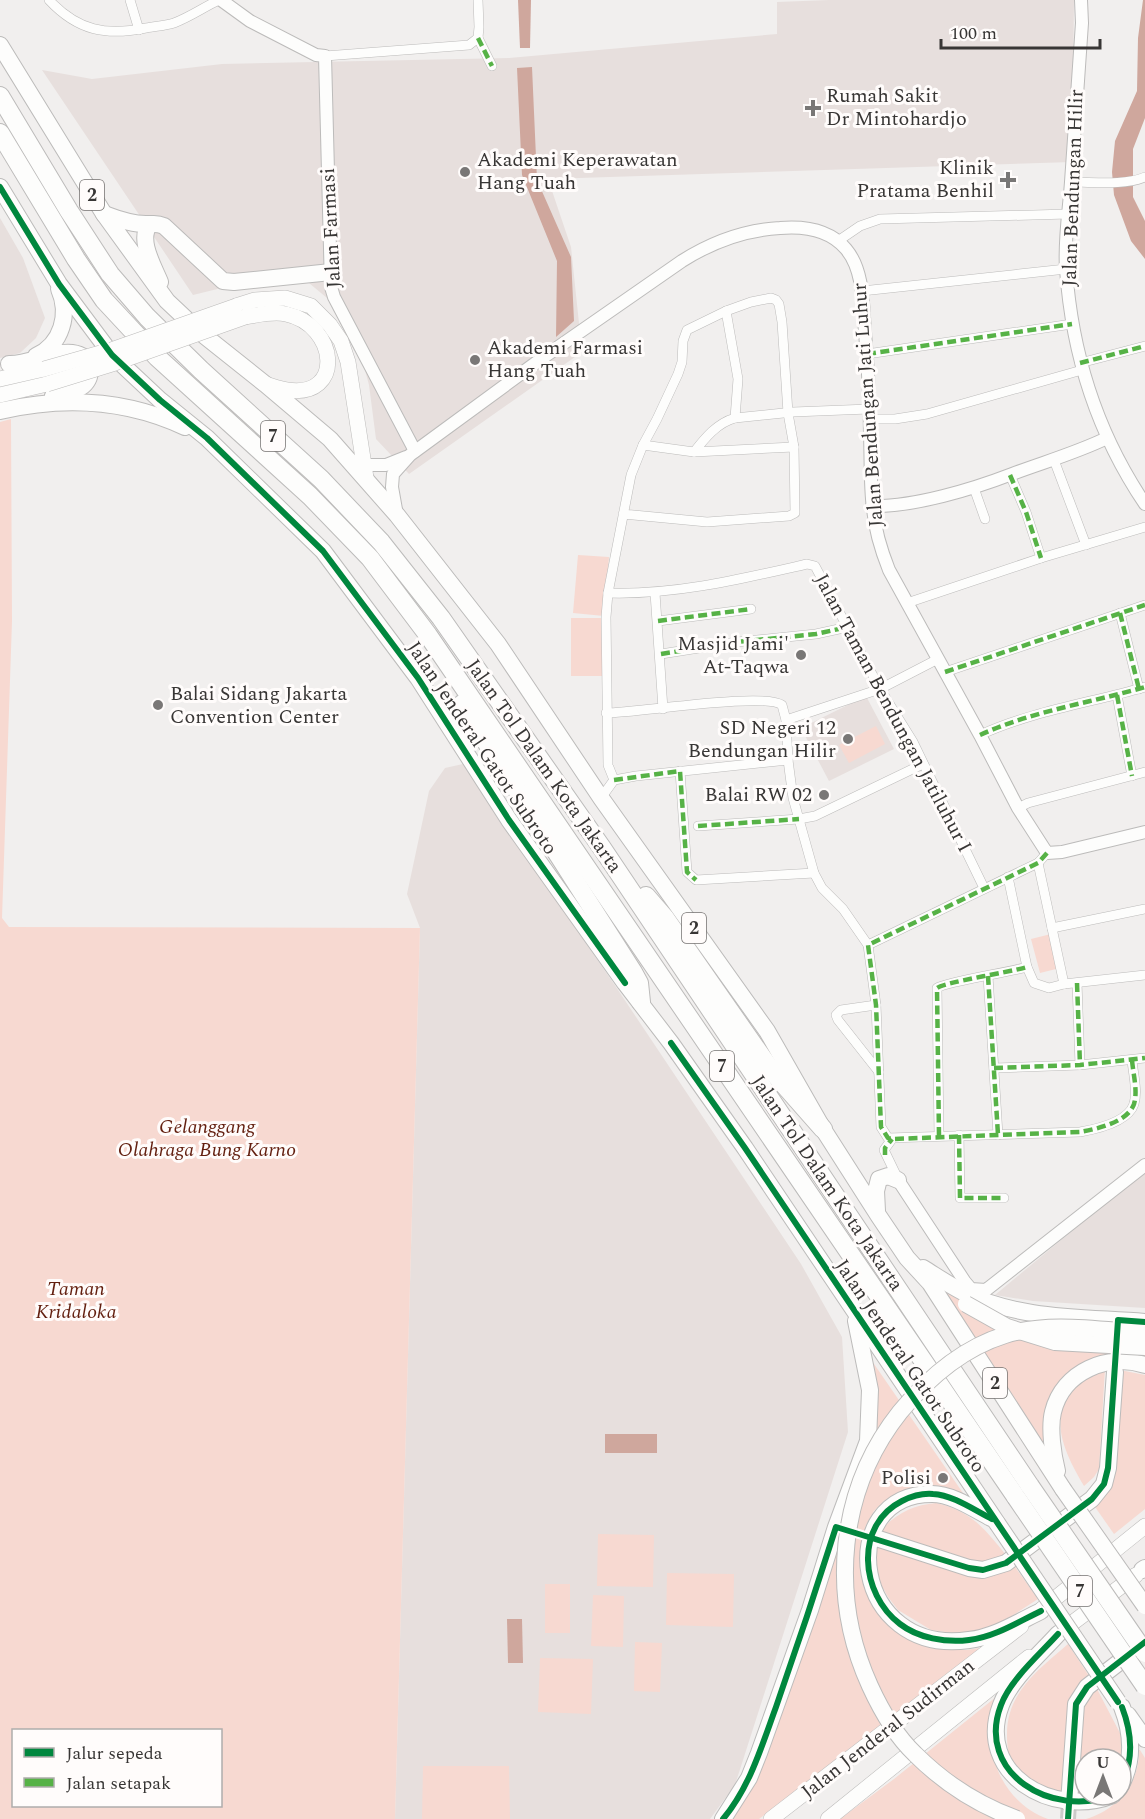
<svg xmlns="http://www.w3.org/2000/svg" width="1145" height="1819" viewBox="0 0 1145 1819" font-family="Spectral,serif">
<rect width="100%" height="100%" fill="#f1efee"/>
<g fill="#e7dfdd">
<path d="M 829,0 L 1074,0 L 1072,162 L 548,179 L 571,247 L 582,352 L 409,474 L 376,439 L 369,385 L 351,318 L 309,283 L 266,277 L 193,295 L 42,70 L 92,79 L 222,64 L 509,58 L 777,34 L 777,2 Z"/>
<path d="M 0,218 L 23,258 L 45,318 L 36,338 L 20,353 L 0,358 Z"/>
<path d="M 866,696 L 894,749 L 829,781 L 801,728 Z"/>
<path d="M 463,764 L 614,984 L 801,1264 L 842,1337 L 848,1432 L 735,1785 L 710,1819 L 395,1819 L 420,928 L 407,894 L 429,791 L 445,768 Z"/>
<path d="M 1145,1170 L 1145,1308 L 1033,1301 L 995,1295 Z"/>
</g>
<g fill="#f7d9d1" fill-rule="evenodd">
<path d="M 11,419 L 12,621 L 2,918 L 9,927 L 420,928 L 395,1819 L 0,1819 L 0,422 ZM 14,1730 L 220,1730 L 220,1806 L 14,1806 Z"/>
<path d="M 578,555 L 609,557 L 604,616 L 573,613 Z"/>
<rect x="571" y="618" width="32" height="58"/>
<path d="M 876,726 L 885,744 L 849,763 L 839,745 Z"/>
<path d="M 1051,934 L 1060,968 L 1040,973 L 1031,939 Z"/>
<path d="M 930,1283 L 1007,1327 L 1145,1333 L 1145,1365 L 1104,1363 L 1059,1398 L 1060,1482 Z"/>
<path d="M 872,1361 L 965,1496 L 940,1488 L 916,1488 L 884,1501 L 874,1511 L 866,1525 L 861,1551 L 862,1572 L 896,1630 L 916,1641 L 931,1647 L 949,1650 L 967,1650 L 985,1647 L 759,1819 L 730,1819 L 739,1810 L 762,1768 L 872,1438 Z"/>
<path d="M 1105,1369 L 1099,1469 L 1094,1477 L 1084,1486 C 1067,1457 1048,1422 1071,1391 C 1074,1388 1076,1383 1080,1381 C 1087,1376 1097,1373 1105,1369 Z"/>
<path d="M 1120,1370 L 1145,1375 L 1145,1509 L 1114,1534 L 1093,1504 Z"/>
<path d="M 936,1503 C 971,1511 984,1528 1006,1555 L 986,1562 L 974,1561 L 879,1533 C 894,1514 913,1505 936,1503 Z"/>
<path d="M 598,1534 L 654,1535 L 653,1587 L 597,1586 Z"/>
<path d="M 874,1545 L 972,1573 L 1013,1564 L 1038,1599 L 989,1631 L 953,1633 L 931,1630 L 898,1610 L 888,1597 L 878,1579 Z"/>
<path d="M 667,1573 L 734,1574 L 733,1627 L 666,1625 Z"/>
<rect x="545" y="1584" width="25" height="49"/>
<path d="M 593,1595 L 624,1596 L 623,1647 L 591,1646 Z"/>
<path d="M 635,1642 L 662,1643 L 660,1692 L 634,1691 Z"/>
<path d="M 1068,1644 L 1091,1679 L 1085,1683 L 1065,1806 L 1054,1805 C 1044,1795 1018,1773 1012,1763 C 1008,1756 1007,1743 1007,1736 C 1006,1693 1038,1670 1068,1644 Z"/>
<path d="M 540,1658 L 593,1659 L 591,1714 L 538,1712 Z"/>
<path d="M 1096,1687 L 1121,1735 L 1125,1751 L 1121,1759 L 1085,1759 L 1085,1795 L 1074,1806 L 1081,1710 Z"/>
<path d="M 996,1697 C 994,1711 992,1726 992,1740 C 992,1775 1015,1807 1048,1819 L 840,1819 L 894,1779 Z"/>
<path d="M 1139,1750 L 1140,1750 L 1145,1758 L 1145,1819 L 1086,1819 C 1117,1810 1140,1783 1139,1750 Z"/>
<path d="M 423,1766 L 509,1766 L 510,1819 L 422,1819 Z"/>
</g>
<g fill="#cfa79d">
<path d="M 518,0 L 531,0 L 530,48 L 520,48 Z"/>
<path d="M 1143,0 L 1145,0 L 1145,118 L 1133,149 L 1133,197 L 1145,221 L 1145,259 L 1131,241 L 1114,195 L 1112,172 L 1115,141 L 1137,91 L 1138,38 Z"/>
<path d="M 532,67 L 537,180 L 571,257 L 574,321 L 556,337 L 557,261 L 522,175 L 517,68 Z"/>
<rect x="605" y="1434" width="52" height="19"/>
<path d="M 507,1619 L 522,1619 L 523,1663 L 508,1663 Z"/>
</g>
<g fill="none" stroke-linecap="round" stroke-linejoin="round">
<path stroke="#cccac9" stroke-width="16" stroke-dasharray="16 8" stroke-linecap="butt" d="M 1068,1819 L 1069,1803"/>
<defs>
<g id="minor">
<path d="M 49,0 C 78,31 106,36 146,28 C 155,26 165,26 174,23 C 190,17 204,7 219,0"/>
<path d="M 130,0 L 139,30"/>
<path d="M 478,0 L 479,27 L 478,38"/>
<path d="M 478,38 L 492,66"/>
<path d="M 325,56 L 469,45 L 478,38"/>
<path d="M 1072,182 C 1094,182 1124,186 1145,177"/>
<path d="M 838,241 L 860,226 L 880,219 L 1068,214"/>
<path d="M 862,291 L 1066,269"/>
<path d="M 726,311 L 738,379 L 735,418"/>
<path d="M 867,354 L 1072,324"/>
<path d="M 1080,363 L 1145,346"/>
<path d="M 870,419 L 895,419 L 927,414 L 1082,370"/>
<path d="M 643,445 L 694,452 L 794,447"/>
<path d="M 694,452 C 705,438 717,423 735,418 L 793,412 L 869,409"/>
<path d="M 1054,460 L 1086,545"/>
<path d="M 1010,475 L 1026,512 L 1041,558"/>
<path d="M 974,488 L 985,519"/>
<path d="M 608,593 C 676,595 741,579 807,564 L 815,566 L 880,689 L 913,742 L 984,888"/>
<path d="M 655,593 L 663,709"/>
<path d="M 907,603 L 1041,558 L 1145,527"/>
<path d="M 1120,613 L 1139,689"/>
<path d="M 658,621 L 751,609"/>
<path d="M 661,654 L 737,642 L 816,634 L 848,627"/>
<path d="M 945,672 L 1145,605"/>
<path d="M 1117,695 L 1132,776"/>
<path d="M 606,713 C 637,713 765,692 782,705 L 786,720 L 788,760 L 793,798 L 814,873 L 822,888 L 843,909 L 868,945 L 876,1005 L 881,1127 L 888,1138 L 1080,1132 C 1097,1129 1128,1122 1134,1104 C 1138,1091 1133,1073 1132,1060"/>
<path d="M 786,720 L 880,689 L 938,659"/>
<path d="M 980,735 C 1032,711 1090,703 1145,687"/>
<path d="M 680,771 L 687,872 L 696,880 L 814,873"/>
<path d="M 614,780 L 608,765 L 606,617 L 608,593 L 631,475 L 643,445 L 657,419 L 678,374 L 682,362 L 683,341 L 687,330 L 726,311 L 751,302 L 771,298 L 776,300 L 779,304 L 782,322 L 788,413 L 794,447 L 795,513 L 789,516 L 707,522 L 623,514"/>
<path d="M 601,798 L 614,780 L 636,776 L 788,760"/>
<path d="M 1018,808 L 1028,803 L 1145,772"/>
<path d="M 698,826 L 799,819 L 815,816 L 923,764"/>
<path d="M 1038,863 L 1064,984"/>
<path d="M 1008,877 L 1027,967 L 1034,983 L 1049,988 L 1064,984 L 1145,975"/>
<path d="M 1052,928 L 1145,909"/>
<path d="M 868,945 L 1038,863 L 1047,853"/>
<path d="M 988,976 L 998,1135"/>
<path d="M 1077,983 L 1080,1065"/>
<path d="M 876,1005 L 841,1010 L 836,1015 L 838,1020 L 879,1072"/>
<path d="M 994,1068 L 1080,1065 L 1145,1058"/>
<path d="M 959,1135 L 960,1198 L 1004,1198"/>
<path d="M 939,1136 L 937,988 C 945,982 1011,972 1027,967"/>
<path d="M 892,1139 L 884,1150 L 898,1179"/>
</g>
<g id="tertiary">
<path d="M 221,0 L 250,21 L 316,55 L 325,56 L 331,287 L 334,297 L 415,451"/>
<path d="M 1081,0 L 1082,23 C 1078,76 1075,129 1071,182 C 1069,211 1064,240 1066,269 C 1072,354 1097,433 1145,504"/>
<path d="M 364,465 L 386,465 L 406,457"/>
<path d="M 872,506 C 914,507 973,489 1012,474 C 1044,462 1076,453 1107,438"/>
<path d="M 397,515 L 392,487 L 393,474 L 410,455 L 541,359 L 682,261 C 712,242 744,230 780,228 C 804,226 830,230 846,249 C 864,270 863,306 865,332 C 868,367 870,401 870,436 C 871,460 870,485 873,509 C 875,530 881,550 889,570 L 980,735 L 1018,808 L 1047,853 L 1062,852 L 1145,832"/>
<path d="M 898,1180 L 965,1282 L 971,1289 L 986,1290 L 1145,1165"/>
</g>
<g id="primary">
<path d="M 236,306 L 255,300 L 285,298 L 311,306 L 330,325 L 341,341 L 348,362 L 366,478"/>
<path d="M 245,317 C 258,315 273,311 286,314 C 338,325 345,399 287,390 C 280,389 272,386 265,384"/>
<path d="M 0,379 L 44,369"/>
<path d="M 0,395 L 47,384"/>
<path d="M 1042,1609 L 1145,1526"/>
<path d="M 1059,1633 L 1136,1575"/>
<path d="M 771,1819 L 1021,1626"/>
<path d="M 828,1819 L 1029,1657"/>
</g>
<g id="trunk">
<path d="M 0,45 L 104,214 L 167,301 L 201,333 L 265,384 L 330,439 L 397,515 L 498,644 L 601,798 L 767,1031 L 823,1129 L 878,1215 L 907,1258 L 930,1283 L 1063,1489"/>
<path d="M 0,187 L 59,284 L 112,355 L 160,400 L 207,438 L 323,551 L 418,678 L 509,820 L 625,983 L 671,1043 L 745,1148 L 997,1523"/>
<path d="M 104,214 C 117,219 135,225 149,224 C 156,224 157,223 164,226 L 223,281 L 234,282 L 331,272"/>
<path d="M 150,224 C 137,239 154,267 160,282"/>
<path d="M 36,356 C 62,344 70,314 59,289"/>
<path d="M 9,364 C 31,365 63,345 82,356 L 90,368 C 91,390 70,392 53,396"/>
<path d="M 0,411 C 64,396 125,399 185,427"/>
<path d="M 877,1211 L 876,1191 L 879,1179 L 888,1176 L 898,1180"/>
<path d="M 923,1268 C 936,1276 949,1285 963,1292 C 1019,1320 1084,1317 1145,1322"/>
<path d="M 1057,1471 C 1053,1455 1049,1428 1053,1412 C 1063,1371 1108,1353 1145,1365"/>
<path d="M 991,1518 C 974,1509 952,1494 932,1494 C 833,1494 852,1657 969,1640 C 995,1637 1018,1622 1041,1611"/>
<path d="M 879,1539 L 969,1568 L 983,1570 L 1006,1563 L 1092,1499 L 1104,1484 L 1108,1468 L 1115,1372"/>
<path d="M 1142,1570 L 1145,1568"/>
<path d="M 1058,1634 C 1040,1654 1010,1680 1001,1705 C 975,1773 1052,1819 1113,1795"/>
<path d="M 1128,1715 L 1145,1739"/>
<path d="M 1121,1785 C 1134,1760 1132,1733 1122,1707"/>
<path d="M 1069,1803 L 1076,1704 L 1087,1687 L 1135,1650"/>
<path d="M 723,1819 L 749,1778 L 759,1753 L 810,1610 L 836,1527 L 868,1441 L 870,1390 L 856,1321"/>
</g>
<g id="motorway">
<path d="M 0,96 L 69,211 L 110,274 L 147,317 L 201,370 L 321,479 L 381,542 L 441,618 L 602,848 L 1030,1486"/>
<path d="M 0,133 L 76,259 L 104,300 L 157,357 L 310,496 L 370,558 L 428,635 L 1016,1497"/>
<path d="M 462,704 L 633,972 L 639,983 L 641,1002"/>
<path d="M 646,896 L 665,918 L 771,1070 L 823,1129"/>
</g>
</defs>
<use href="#minor" stroke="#bcbbba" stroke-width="10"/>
<use href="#tertiary" stroke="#bcbbba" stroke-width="14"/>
<use href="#primary" stroke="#bcbbba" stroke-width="16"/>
<use href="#trunk" stroke="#bcbbba" stroke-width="18"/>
<use href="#motorway" stroke="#bcbbba" stroke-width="20"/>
<use href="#minor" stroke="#fdfdfc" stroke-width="9"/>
<use href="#tertiary" stroke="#fdfdfc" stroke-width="12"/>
<use href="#primary" stroke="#fdfdfc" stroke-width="15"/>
<use href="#trunk" stroke="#fdfdfc" stroke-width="16"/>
<use href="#motorway" stroke="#fdfdfc" stroke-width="18"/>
<defs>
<g id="primary-bridge">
<path d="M 44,369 L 111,350 L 236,306"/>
<path d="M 47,384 L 115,363 L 245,317"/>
</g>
<g id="trunk-bridge">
<path d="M 966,1304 L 1007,1327 L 1055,1342 L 1145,1347"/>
<path d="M 1063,1489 L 1145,1606"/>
<path d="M 997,1523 L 1118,1702"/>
<path d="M 1017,1819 C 978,1805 944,1783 915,1754 C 895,1735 881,1710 870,1686 C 829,1596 838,1490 900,1412 C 928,1378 963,1348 1005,1335 C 1050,1321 1099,1330 1145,1333"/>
</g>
<g id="motorway-bridge">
<path d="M 1030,1486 L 1145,1653"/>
<path d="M 1016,1497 L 1145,1686"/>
</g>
</defs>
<use href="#primary-bridge" stroke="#bcbbba" stroke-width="16" stroke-linecap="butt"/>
<use href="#trunk-bridge" stroke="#bcbbba" stroke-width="18" stroke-linecap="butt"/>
<use href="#motorway-bridge" stroke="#bcbbba" stroke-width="20" stroke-linecap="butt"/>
<use href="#primary-bridge" stroke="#fdfdfc" stroke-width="15"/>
<use href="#trunk-bridge" stroke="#fdfdfc" stroke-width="16"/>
<use href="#motorway-bridge" stroke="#fdfdfc" stroke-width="18"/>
<g stroke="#56b246" stroke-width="4.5" stroke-dasharray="9 4.5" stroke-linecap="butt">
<path d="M 478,38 L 492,66"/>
<path d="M 867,354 L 1072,324"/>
<path d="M 1080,363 L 1145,346"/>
<path d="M 1010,475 L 1026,512 L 1041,558"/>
<path d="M 1120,613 L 1139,689"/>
<path d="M 658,621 L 751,609"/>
<path d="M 661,654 L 737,642 L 816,634 L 848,627"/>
<path d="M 945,672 L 1145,605"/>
<path d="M 1117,695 L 1132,776"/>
<path d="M 980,735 C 1032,711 1090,703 1145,687"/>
<path d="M 614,780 L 680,771 L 687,872 L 696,880"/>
<path d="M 698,826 L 799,819"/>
<path d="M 1047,853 L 1038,863 L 868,945 L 876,1005 L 881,1127 L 888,1138 L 892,1139 L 1080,1132 C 1097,1129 1128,1122 1134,1104 C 1138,1091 1133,1073 1132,1060"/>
<path d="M 988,976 L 998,1135"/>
<path d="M 1077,983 L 1080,1065"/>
<path d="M 994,1068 L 1080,1065 L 1145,1058"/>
<path d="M 959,1135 L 960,1198 L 1004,1198"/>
<path d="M 939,1136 L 937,988 C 945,982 1011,972 1027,967"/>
<path d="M 885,1155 L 885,1148 L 892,1139"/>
</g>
<defs>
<g id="cycleway">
<path d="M 0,187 L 59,284 L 112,355 L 160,400 L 207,438 L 323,551 L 418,678 L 509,820 L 625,983"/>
<path d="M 671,1043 L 745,1148 L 1118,1702"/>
<path d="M 992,1519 C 974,1510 953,1495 933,1494 C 922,1493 912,1496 902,1501 C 854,1525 860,1594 900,1624 C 918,1638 946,1643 969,1640 C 995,1637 1018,1622 1041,1611"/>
<path d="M 1058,1634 C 1040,1654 1010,1680 1001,1705 C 975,1773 1052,1819 1113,1795"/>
<path d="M 1121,1785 C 1134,1760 1132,1733 1122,1707"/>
<path d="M 723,1819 C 750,1787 762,1745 776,1707 C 797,1647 817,1587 836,1527 L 969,1568 L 983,1570 L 1006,1563 L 1092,1499 L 1104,1484 L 1108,1468 L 1118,1320 L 1145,1322"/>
<path d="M 1068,1819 L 1076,1704 L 1087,1687 L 1145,1642"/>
</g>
</defs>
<use href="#cycleway" stroke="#fffcfb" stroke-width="10"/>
<use href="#cycleway" stroke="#00873e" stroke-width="6"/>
</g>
<g fill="#797776" stroke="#fffcfb" stroke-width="2">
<path d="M810 99h6v6h6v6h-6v6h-6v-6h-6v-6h6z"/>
<circle cx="465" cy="172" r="6"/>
<path d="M1005 171h6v6h6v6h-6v6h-6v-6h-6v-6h6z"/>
<circle cx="475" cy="360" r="6"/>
<circle cx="801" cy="655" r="6"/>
<circle cx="158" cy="705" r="6"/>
<circle cx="848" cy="739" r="6"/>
<circle cx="824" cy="795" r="6"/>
<circle cx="943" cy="1478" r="6"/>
</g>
<g text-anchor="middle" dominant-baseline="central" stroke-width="6" stroke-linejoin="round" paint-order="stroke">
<g fill="#fffcfb" stroke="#747170" stroke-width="1.5">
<rect x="80" y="180" width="24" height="30" rx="4.5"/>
<rect x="261" y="421" width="24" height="30" rx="4.5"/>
<rect x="682" y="913" width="24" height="30" rx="4.5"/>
<rect x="710" y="1051" width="24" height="30" rx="4.5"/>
<rect x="983" y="1368" width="24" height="30" rx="4.5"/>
<rect x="1068" y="1576" width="24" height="30" rx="4.5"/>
</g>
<g font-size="18" font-weight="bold" fill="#383635">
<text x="92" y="195">2</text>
<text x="273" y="436">7</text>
<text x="694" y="928">2</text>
<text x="722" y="1066">7</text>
<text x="995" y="1383">2</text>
<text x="1080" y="1591">7</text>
</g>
<g font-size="20" fill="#383635" stroke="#fffcfb" text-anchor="end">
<text x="826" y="96" text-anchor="start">Rumah Sakit<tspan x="826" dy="23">Dr Mintohardjo</tspan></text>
<text x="477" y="160" text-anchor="start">Akademi Keperawatan<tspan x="477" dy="23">Hang Tuah</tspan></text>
<text x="994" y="168">Klinik<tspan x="994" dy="23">Pratama Benhil</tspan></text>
<text x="487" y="348" text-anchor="start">Akademi Farmasi<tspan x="487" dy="23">Hang Tuah</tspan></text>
<text x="789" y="644">Masjid Jami'<tspan x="789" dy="23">At-Taqwa</tspan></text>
<text x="170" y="694" text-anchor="start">Balai Sidang Jakarta<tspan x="170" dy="23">Convention Center</tspan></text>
<text x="836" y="728">SD Negeri 12<tspan x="836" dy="23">Bendungan Hilir</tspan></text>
<text x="812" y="795">Balai RW 02</text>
<text x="931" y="1478">Polisi</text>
</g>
<g font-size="20" fill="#383635" stroke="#fffcfb">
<text transform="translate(1073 188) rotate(-88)">Jalan Bendungan Hilir</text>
<text transform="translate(331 228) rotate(-93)">Jalan Farmasi</text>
<text transform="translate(868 405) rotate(-94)">Jalan Bendungan Jati Luhur</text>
<text transform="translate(893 713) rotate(62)">Jalan Taman Bendungan Jatiluhur I</text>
<text transform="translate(482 748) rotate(56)">Jalan Jenderal Gatot Subroto</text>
<text transform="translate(544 766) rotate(55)">Jalan Tol Dalam Kota Jakarta</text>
<text transform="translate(827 1183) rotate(56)">Jalan Tol Dalam Kota Jakarta</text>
<text transform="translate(910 1366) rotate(56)">Jalan Jenderal Gatot Subroto</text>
<text transform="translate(888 1729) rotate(-38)">Jalan Jenderal Sudirman</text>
</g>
<g font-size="20" font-style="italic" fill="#631f0f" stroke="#fffcfb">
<text x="207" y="1127">Gelanggang<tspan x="207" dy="23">Olahraga Bung Karno</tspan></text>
<text x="76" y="1289">Taman<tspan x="76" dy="23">Kridaloka</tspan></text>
</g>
</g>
<rect x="12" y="1729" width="210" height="78" fill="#fffcfb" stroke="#afadac" stroke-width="1.5"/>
<rect x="24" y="1748" width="30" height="9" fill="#00873e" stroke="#afadac" stroke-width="1.5"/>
<text x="66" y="1759" font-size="18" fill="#383635">Jalur sepeda</text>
<rect x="24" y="1778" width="30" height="9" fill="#56b246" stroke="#afadac" stroke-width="1.5"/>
<text x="66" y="1789" font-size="18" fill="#383635">Jalan setapak</text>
<g transform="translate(1103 1777)"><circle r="28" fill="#fffcfb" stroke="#afadac" stroke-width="1.5"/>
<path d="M0-4.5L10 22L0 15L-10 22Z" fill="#797776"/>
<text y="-9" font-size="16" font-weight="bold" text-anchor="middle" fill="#383635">U</text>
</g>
<path d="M941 39v9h159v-9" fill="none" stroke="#383635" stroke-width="3"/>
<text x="950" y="39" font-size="18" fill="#383635" stroke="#fffcfb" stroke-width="4.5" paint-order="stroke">100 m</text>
</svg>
